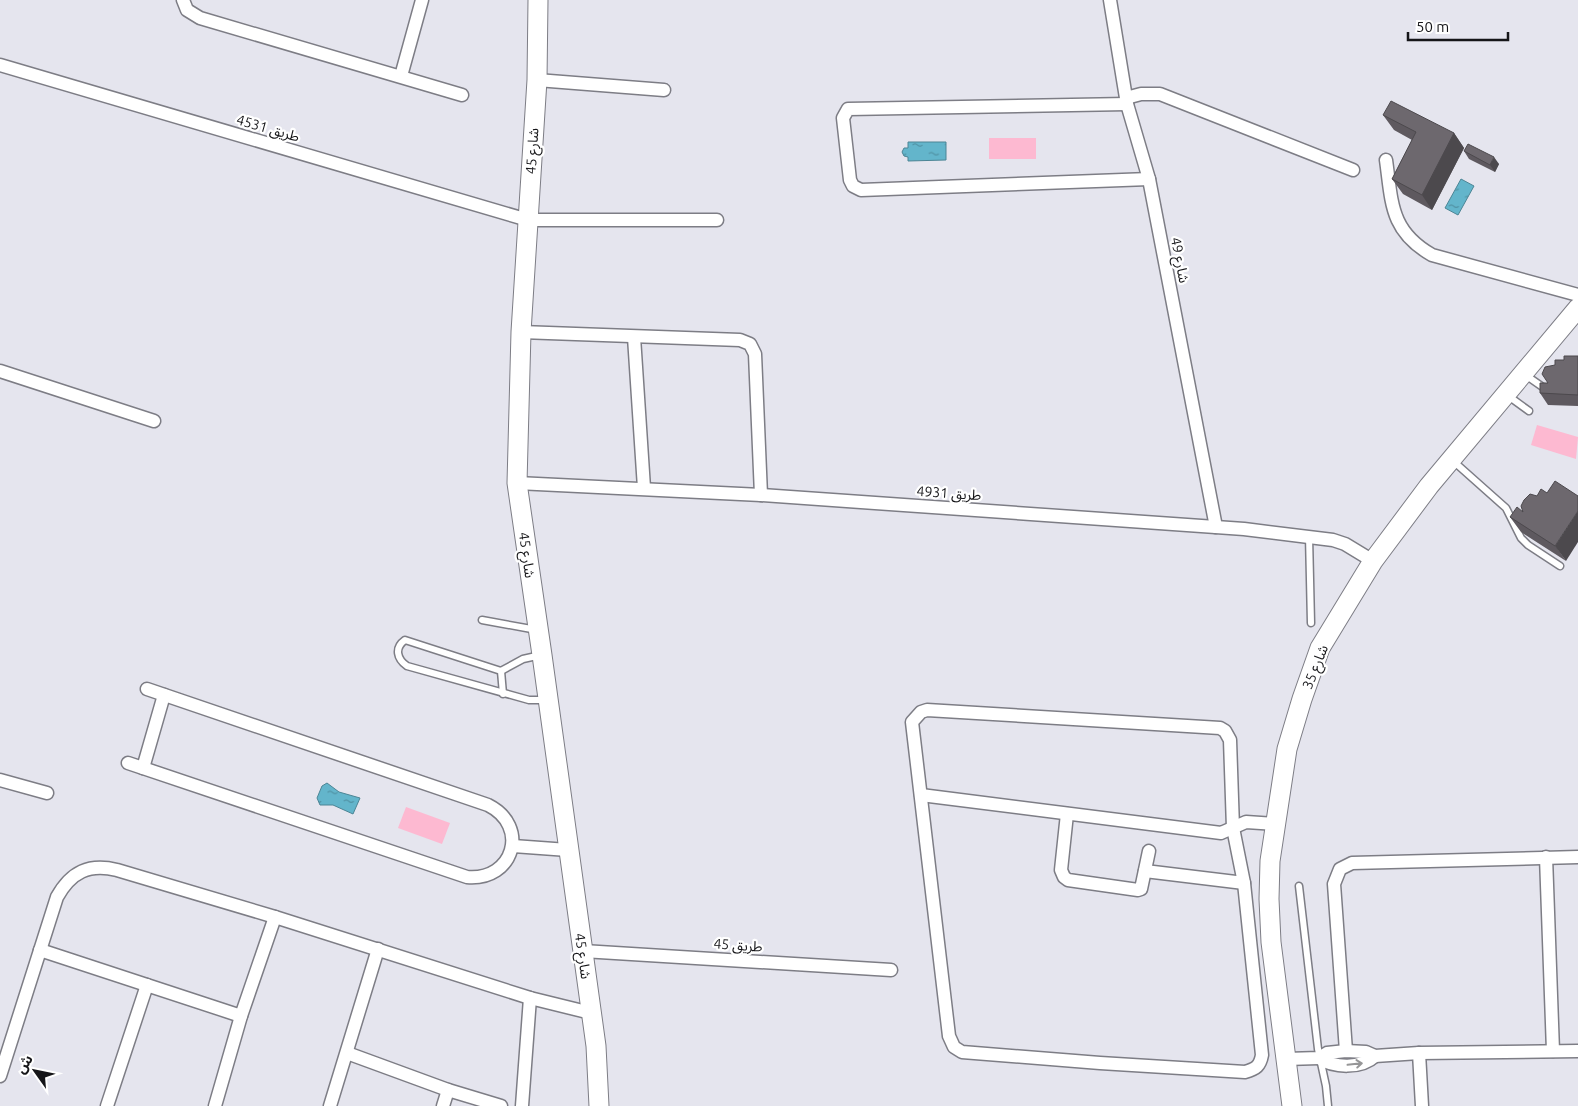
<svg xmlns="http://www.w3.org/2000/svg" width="1578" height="1106" viewBox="0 0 1578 1106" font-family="Ubuntu,'Noto Sans Arabic',sans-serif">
<defs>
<pattern id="water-ripples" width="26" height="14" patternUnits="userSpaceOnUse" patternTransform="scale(1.25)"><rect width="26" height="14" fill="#63b5cb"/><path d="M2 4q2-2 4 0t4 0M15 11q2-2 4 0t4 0" fill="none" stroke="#5092a4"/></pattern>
</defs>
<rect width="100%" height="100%" fill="#e5e5ee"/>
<g fill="#fdb9d1">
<rect x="989" y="138" width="47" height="21"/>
<path d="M 1537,425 L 1578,437 L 1576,459 L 1531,445 Z"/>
<path d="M 406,807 L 450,823 L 442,844 L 398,828 Z"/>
</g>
<g fill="url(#water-ripples)" stroke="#4c8595">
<path d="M 908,142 L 946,142 L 946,160 L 908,161 L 908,157 L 904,156 L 902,152 L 904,148 L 908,148 Z"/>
<path d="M 1461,179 L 1474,186 L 1458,215 L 1445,208 Z"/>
<path d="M 327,783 L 339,792 L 360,798 L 353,814 L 333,805 L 320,805 L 317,798 L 322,786 Z"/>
</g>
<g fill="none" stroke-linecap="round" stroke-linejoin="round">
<defs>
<g id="lane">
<path d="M 1524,374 L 1547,390"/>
<path d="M 1507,395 L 1529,411"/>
<path d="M 1452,460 L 1506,508 L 1521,538 L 1528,545 L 1560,566"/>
<path d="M 1309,536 L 1311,623"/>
<path d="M 482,620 L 537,630"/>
<path d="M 541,655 L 523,659 L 501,671 L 405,640 C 394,648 397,659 407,666 L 529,700 L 547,700"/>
<path d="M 501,671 L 503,694"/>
<path d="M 1299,886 L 1318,1049 L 1326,1086 L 1328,1106"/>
</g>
<g id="street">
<path d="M 183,0 L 187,10 L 200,18 L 462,95"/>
<path d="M 1110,0 L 1127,104 L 1149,179 L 1216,527"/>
<path d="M 0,65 L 528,220 L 717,220"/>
<path d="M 401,76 L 422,0"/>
<path d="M 537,80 L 664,90"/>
<path d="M 1126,98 L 1141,94 L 1160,94 L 1353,170"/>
<path d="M 1127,104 L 848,109 L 843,118 L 850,180 L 853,186 L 861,190 L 1149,179"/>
<path d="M 1386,160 C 1392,203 1390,231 1432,255 L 1578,295"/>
<path d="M 521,332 L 740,340 L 750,344 L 755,354 L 761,495"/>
<path d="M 634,337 L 644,488"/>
<path d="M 0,371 L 154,421"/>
<path d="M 517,483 L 761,495 L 1244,529 L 1333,540 L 1345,544 L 1373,561"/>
<path d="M 927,710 L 1220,728 L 1225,731 L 1230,740 L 1233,828 L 1244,883 L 1262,1055 C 1260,1066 1256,1069 1245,1072 L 1100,1063 L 962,1052 L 954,1047 L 949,1036 L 912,722 L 921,712 Z"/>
<path d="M 128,763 L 467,877 C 514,881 530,826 488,805 L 147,689"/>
<path d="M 143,768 L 164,695"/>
<path d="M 0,780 L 47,793"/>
<path d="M 921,795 L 1221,833 L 1246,822 L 1275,824"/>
<path d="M 1067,814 L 1061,870 L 1064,877 L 1068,880 L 1138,890 L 1141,889 L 1149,851"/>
<path d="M 513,846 L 568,850"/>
<path d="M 1546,857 L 1553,1051"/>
<path d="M 1145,871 L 1244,883"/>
<path d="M 40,950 L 241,1016"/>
<path d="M 583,951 L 891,970"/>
<path d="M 1346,1051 L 1334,884 L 1340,869 L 1352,863 L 1578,857"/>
<path d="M 347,1053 L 448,1090 L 501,1106"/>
<path d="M 1419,1053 L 1422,1106"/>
<path d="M 1319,1058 C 1334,1068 1361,1069 1375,1056"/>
<path d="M 1286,1059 L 1319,1058 L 1327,1053 L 1346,1051 L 1366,1052 L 1375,1056 L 1419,1053 L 1578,1051"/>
<path d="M 0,1076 L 57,897 C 71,872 89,863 117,870 L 275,917 L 530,998 L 591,1013"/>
<path d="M 107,1106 L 147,985"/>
<path d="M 215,1106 L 241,1016 L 275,917"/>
<path d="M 330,1106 L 378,949"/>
<path d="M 443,1106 L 448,1090"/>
<path d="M 522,1106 L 530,998"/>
</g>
<g id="secondary">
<path d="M 538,0 L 537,80 L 521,332 L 517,483 L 542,655 L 596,1046 L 599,1106"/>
<path d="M 1292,1106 L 1271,942 L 1269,899 L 1270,861 L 1287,749 L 1302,699 L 1320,648 L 1373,561 L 1429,486 L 1578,308"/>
</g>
</defs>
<use href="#lane" stroke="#7d7d85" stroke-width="9"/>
<use href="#street" stroke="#7d7d85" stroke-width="15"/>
<use href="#secondary" stroke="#7d7d85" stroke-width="21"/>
<use href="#lane" stroke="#fff" stroke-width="6"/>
<use href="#street" stroke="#fff" stroke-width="12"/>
<use href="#secondary" stroke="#fff" stroke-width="19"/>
</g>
<g fill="#5e595f">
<path d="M 1383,115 L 1454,133 L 1464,148 L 1432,210 L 1403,194 L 1392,179 L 1412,140 L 1394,130 Z"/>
<path d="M 1464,151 L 1499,164 L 1495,172 L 1469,159 Z"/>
<path d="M 1578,356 L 1578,406 L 1548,405 L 1540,393 L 1548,383 L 1555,365 L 1564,360 Z"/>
<path d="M 1524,500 L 1566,561 L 1521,532 L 1510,517 L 1523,512 Z"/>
</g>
<g fill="#4c494d">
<path d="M 1454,133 L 1464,148 L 1432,210 L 1422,195 Z"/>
<path d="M 1494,157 L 1499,164 L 1495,172 L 1490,165 Z"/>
<path d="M 1578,511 L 1578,542 L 1566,561 L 1555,546 Z"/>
</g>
<g fill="#6d686e" stroke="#4c494d">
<path d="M 1391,101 L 1454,133 L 1422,195 L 1392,179 L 1416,132 L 1383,115 Z"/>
<path d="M 1468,144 L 1494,157 L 1490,165 L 1464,151 Z"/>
<path d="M 1564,356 L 1578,356 L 1578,395 L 1540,393 L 1540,383 L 1548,383 L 1542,374 L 1545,367 L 1555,365 L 1555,360 L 1564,360 Z"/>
<path d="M 1555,481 L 1578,496 L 1578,511 L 1555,546 L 1510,517 L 1517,507 L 1523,512 L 1521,506 L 1524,500 L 1530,494 L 1537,496 L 1541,489 L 1547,493 Z"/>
</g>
<defs><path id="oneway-shaft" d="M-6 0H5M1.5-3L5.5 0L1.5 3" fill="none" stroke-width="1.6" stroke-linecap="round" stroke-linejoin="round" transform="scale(1.25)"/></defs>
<use stroke="#969697" href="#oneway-shaft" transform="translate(1355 1064) rotate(-6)"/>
<g text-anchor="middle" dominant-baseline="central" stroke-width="4.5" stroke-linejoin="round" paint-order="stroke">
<g font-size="14" fill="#151518" stroke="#fff">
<text transform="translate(268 128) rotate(16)">طريق 4531</text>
<text transform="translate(532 151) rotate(-86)">شارع 45</text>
<text transform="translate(1180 260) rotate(79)">شارع 49</text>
<text transform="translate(949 493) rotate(4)">طريق 4931</text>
<text transform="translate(527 555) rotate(82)">شارع 45</text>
<text transform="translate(1315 667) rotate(-68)">شارع 35</text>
<text transform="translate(738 945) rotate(4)">طريق 45</text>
<text transform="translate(583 956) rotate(82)">شارع 45</text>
</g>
</g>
<g transform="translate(35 1071) rotate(303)" stroke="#ffffff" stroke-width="4" paint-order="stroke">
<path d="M0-4L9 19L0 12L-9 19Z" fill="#151518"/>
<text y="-8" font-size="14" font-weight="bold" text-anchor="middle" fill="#151518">ش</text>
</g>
<path d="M1408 32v8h100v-8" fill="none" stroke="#151518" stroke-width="2.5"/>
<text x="1416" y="32" font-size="15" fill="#151518" stroke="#ffffff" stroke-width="4" paint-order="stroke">50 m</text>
</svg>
